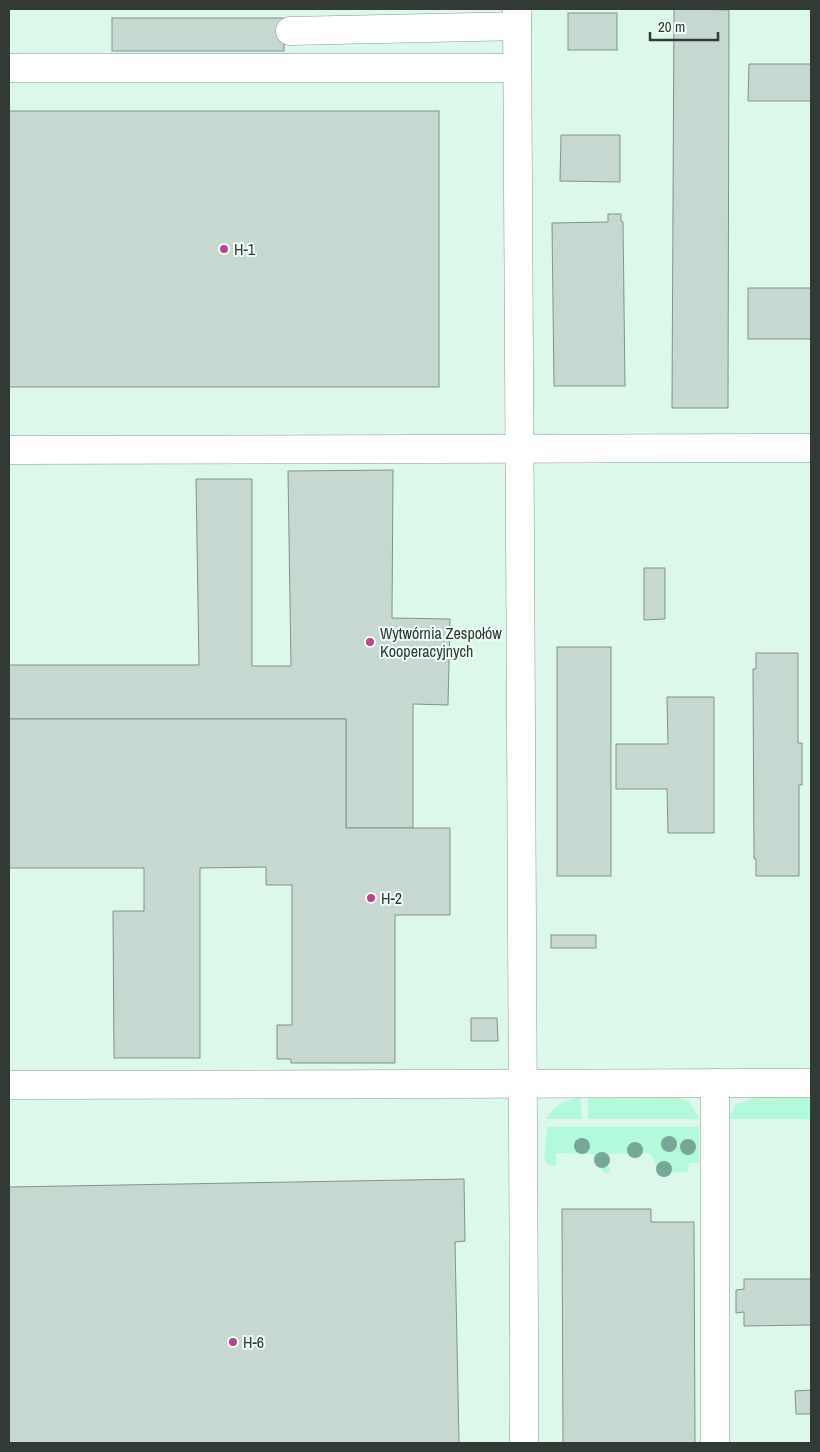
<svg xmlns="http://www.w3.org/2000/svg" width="820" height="1452" viewBox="0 0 820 1452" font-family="'Archivo Narrow',sans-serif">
<rect width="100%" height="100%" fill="#effef7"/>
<rect fill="#dcf8eb" x="9" y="9" width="802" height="1434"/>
<g fill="#b3fadc">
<path d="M 757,1097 L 811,1098 L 811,1119 L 728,1119 L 736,1104 Z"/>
<path d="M 581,1098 L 582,1119 L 546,1119 C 553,1106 566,1098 581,1098 Z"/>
<path d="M 588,1098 L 681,1098 L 689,1102 L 700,1119 L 588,1119 Z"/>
<path d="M 547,1127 L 699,1127 L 699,1163 L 689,1163 L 688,1172 L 660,1173 L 650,1153 L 603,1154 L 611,1172 L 604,1173 L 593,1154 L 556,1153 L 556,1166 L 547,1164 L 544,1159 Z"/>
</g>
<g fill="#c6d8d0" stroke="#82938b">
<path d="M 674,9 L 729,10 L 728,408 L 672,408 Z"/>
<rect x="568" y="13" width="49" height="37"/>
<rect x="112" y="18" width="172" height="33"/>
<path d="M 749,64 L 811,64 L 811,101 L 748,101 Z"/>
<rect x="9" y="111" width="430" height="276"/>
<path d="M 561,135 L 620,135 L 620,182 L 560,181 Z"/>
<path d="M 608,214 L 621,214 L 621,221 L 623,222 L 625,386 L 554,386 L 552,223 L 608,222 Z"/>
<rect x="748" y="288" width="63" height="51"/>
<path d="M 393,470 L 392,618 L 450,619 L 448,705 L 413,704 L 413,828 L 346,828 L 346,719 L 9,719 L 9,665 L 199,665 L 196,479 L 252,479 L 252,666 L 291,666 L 288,471 Z"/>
<path d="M 644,568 L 665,568 L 665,619 L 644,620 Z"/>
<rect x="557" y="647" width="54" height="229"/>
<path d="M 756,653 L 798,653 L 798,743 L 802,743 L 802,785 L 799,785 L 799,876 L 756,876 L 756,859 L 754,859 L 753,669 L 756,669 Z"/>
<path d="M 667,697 L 714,697 L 714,833 L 668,833 L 667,789 L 616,789 L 616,744 L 668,744 Z"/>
<path d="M 9,719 L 346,719 L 346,828 L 450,828 L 450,915 L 395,915 L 395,1063 L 291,1063 L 291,1059 L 277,1059 L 277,1025 L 292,1025 L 292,885 L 266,885 L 266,867 L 200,868 L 200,1058 L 114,1058 L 113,911 L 144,911 L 144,868 L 9,868 Z"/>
<rect x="551" y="935" width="45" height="13"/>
<path d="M 471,1018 L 497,1018 L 498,1041 L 471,1041 Z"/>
<path d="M 464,1179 L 465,1241 L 455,1242 L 459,1443 L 9,1443 L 9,1187 Z"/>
<path d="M 562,1209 L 651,1209 L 651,1222 L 694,1222 L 695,1443 L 563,1443 Z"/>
<path d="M 744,1279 L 811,1279 L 811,1325 L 744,1326 L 744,1312 L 736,1313 L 736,1290 L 744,1289 Z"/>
<path d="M 811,1390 L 811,1414 L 796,1414 L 795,1391 Z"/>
</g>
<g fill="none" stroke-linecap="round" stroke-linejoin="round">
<defs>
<g id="minor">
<path d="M 517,9 C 518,487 525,965 524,1443"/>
<path d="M 290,31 L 517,26"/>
<path d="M 9,68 L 517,68"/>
<path d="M 9,450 L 811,448"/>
<path d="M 9,1085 L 811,1083"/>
<path d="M 715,1443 L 715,1083"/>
</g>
</defs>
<use href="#minor" stroke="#899a92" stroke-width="29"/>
<use href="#minor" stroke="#fff" stroke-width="28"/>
</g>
<g fill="#76a897">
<circle cx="669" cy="1144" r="8"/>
<circle cx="582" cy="1146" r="8"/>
<circle cx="688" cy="1147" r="8"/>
<circle cx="635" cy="1150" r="8"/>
<circle cx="602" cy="1160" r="8"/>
<circle cx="664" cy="1169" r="8"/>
</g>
<g fill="#c0428f" stroke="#effef7" stroke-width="2">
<circle cx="224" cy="249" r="5"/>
<circle cx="370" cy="642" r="5"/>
<circle cx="371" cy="898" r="5"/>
<circle cx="233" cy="1342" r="5"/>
</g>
<g text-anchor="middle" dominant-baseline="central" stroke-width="4" stroke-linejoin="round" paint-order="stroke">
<g font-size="16" fill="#323a36" stroke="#effef7" text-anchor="start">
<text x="234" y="249">H-1</text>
<text x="380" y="633">Wytwórnia Zespołów<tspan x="380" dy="18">Kooperacyjnych</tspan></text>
<text x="381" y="898">H-2</text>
<text x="243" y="1342">H-6</text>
</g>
</g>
<rect width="820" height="1452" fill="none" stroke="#323a36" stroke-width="20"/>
<path d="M650 32v8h68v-8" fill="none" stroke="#323a36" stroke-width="2.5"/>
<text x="658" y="32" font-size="15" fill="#323a36" stroke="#effef7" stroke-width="4" paint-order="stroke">20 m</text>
</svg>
